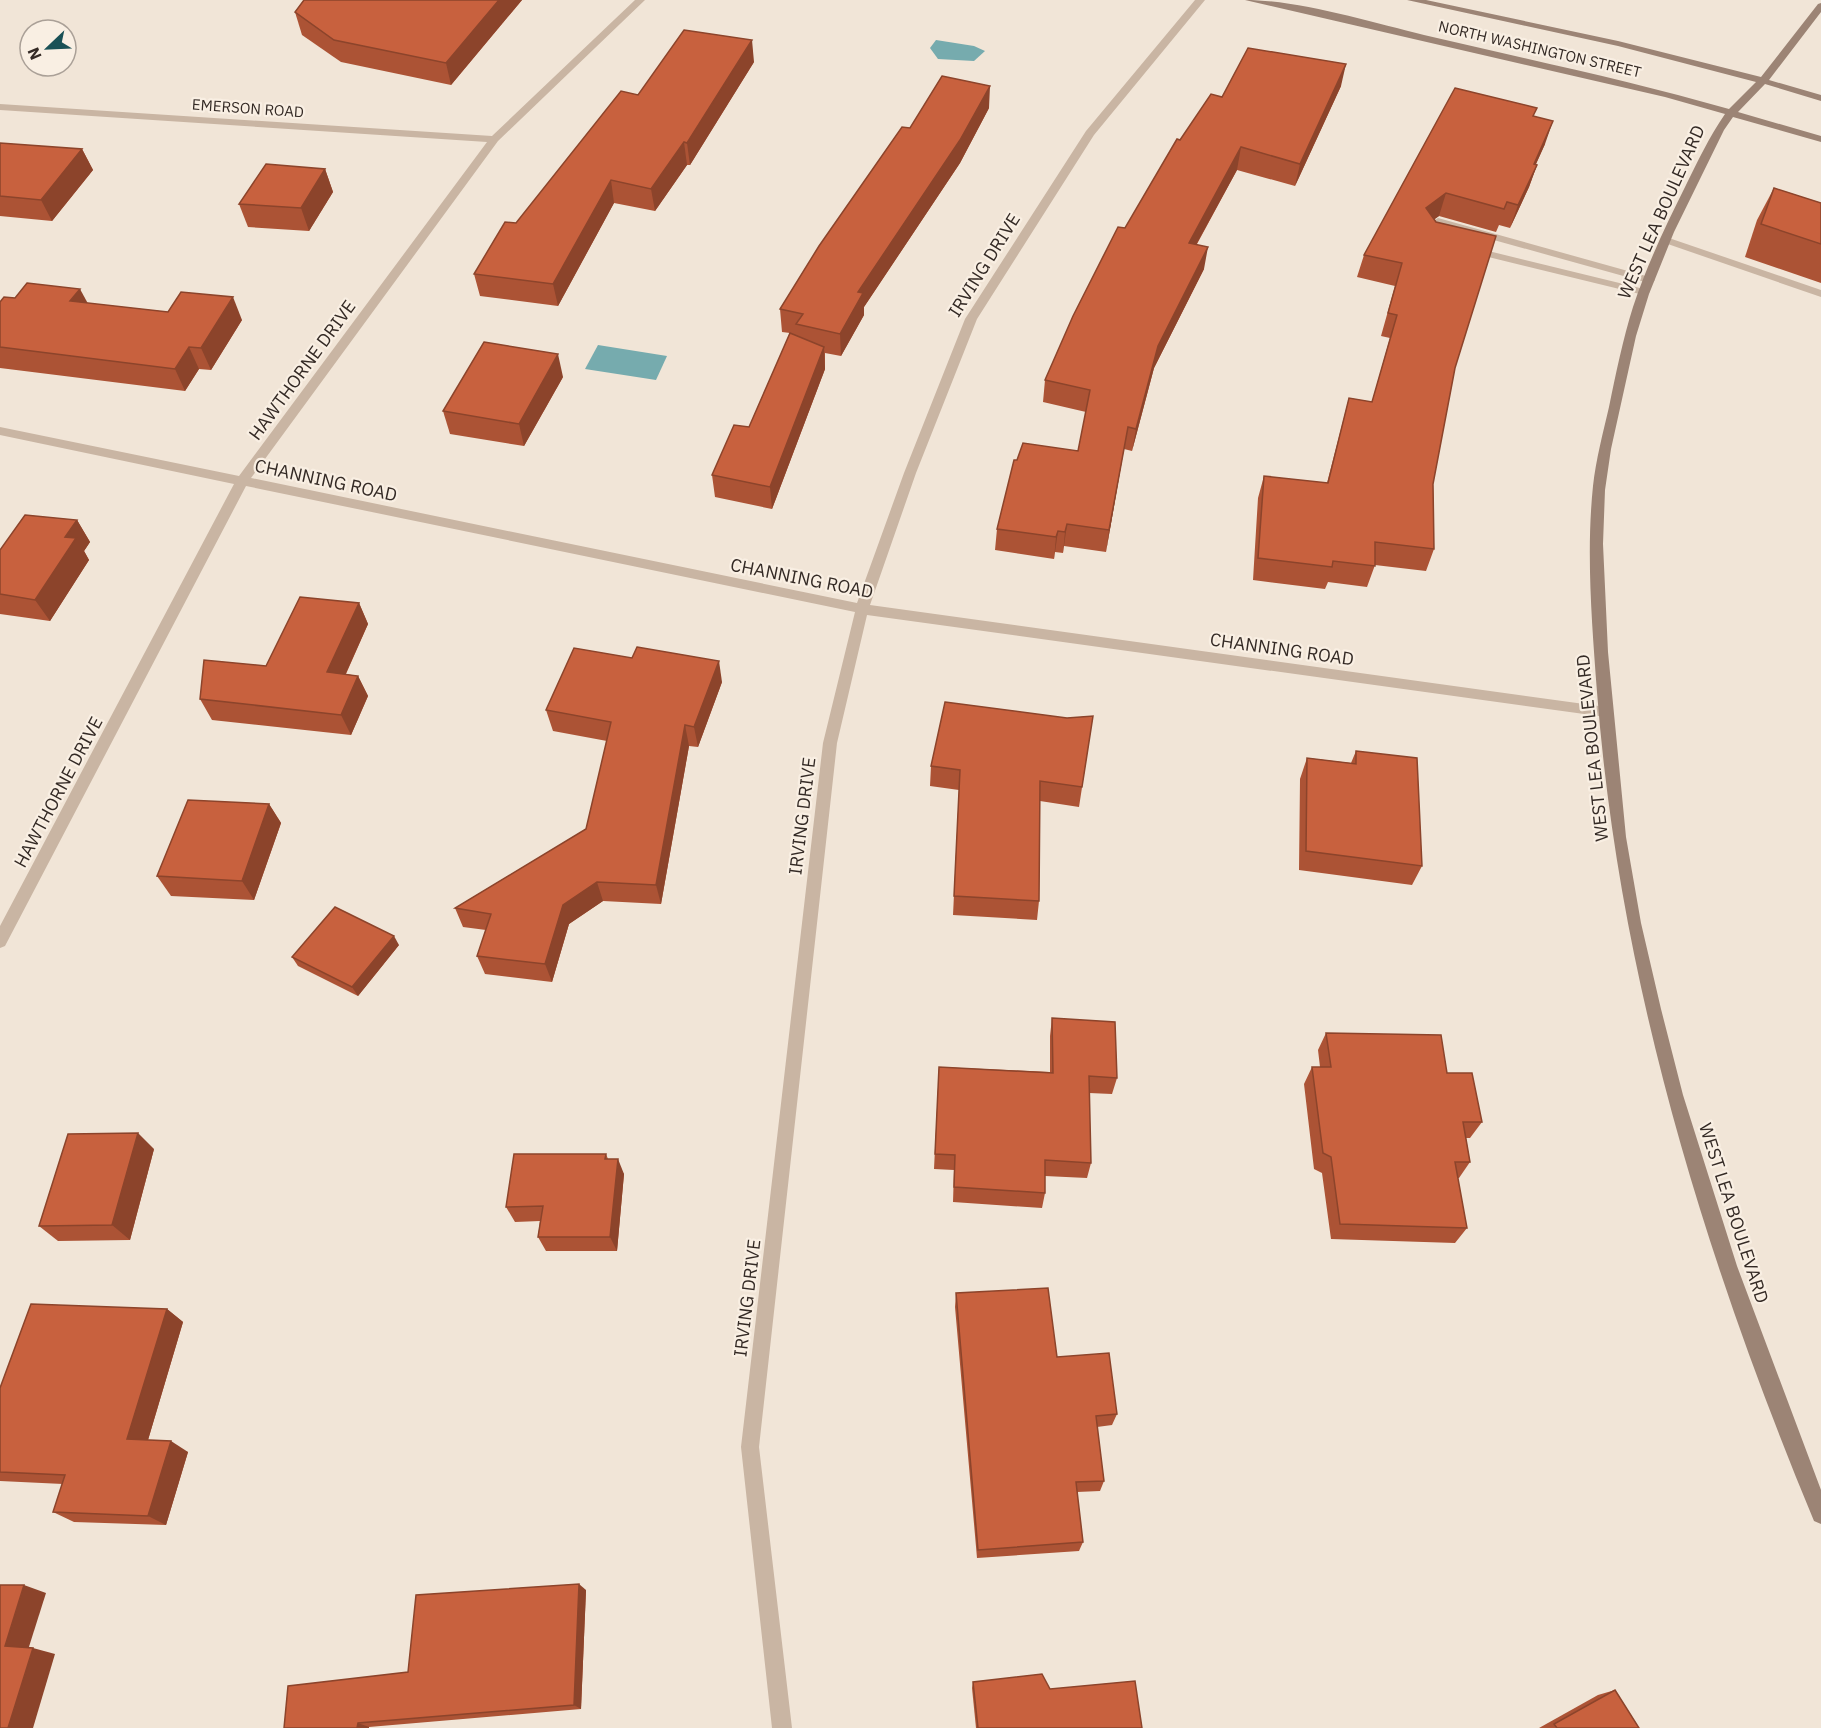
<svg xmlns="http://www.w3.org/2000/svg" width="1821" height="1728" viewBox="0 0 1821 1728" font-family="'IBM Plex Sans',sans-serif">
<rect width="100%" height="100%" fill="#f1e5d7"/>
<g fill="#76abae">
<path d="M 936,40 L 974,46 L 985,51 L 974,61 L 938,59 L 930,48 Z"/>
<path d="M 598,345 L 667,356 L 656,380 L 585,369 Z"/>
</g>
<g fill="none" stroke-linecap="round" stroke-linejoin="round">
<g fill="#c9b5a3" fill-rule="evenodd">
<path d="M 1438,218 L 1653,278 L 1655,280 L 1653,282 L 1645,282 L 1440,225 L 1432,232 L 1432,236 L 1424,236 L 1421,231 L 1422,229 Z"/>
<path d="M 1666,237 L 1821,290 L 1821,297 L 1662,242 L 1662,238 Z"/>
<path d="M 1472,247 L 1644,289 L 1650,292 L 1644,295 L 1468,252 L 1468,248 Z"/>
</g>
<path fill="#c9b5a3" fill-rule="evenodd" d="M 635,0 L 645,0 L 498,141 L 251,478 L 857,603 L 904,473 L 965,319 L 1086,131 L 1195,0 L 1205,0 L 1094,135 L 977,319 L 916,473 L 870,605 L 1606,707 L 1613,712 L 1606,717 L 867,615 L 837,743 L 759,1447 L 792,1728 L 772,1728 L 741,1447 L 823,743 L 855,612 L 246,486 L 5,946 L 0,948 L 0,926 L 234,484 L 0,435 L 0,427 L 239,476 L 487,142 L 0,110 L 0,104 L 492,136 Z"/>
<path fill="#9c8475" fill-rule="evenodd" d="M 1245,0 C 1299,0 1370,22 1424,35 C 1526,59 1628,80 1729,109 L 1756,82 L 1618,46 L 1407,0 L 1426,0 L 1618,41 L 1761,77 L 1818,4 L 1821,3 L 1821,12 L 1769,80 L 1821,95 L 1821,101 L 1765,84 L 1738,112 L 1821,136 L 1821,142 L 1733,117 L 1724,130 L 1674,232 L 1649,294 L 1636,336 L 1611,449 L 1605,490 L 1603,544 L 1608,652 L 1626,837 L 1641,923 L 1661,1009 L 1683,1095 L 1737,1266 L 1821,1490 L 1821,1524 L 1814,1521 C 1704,1256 1619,979 1597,692 C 1592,624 1586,554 1593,486 C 1596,459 1603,433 1609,407 C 1616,373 1623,339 1633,307 C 1647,265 1666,225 1686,185 C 1698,161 1709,137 1725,114 L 1665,97 Z"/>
</g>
<g fill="#ac5335">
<path d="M 304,0 L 522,0 L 451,85 L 341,62 L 302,35 L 295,12 Z"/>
<path d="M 754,62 L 690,165 L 687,165 L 655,211 L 614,203 L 558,306 L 480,296 L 474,274 L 516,223 L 638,95 Z"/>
<path d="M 1341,86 L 1295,186 L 1237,170 L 1197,244 L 1204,269 L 1154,368 L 1132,451 L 1124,449 L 1106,552 L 1064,546 L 1063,553 L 1055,552 L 1054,559 L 995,550 L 997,529 L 1017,460 L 1078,451 L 1086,412 L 1043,402 L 1045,380 L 1125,228 L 1222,97 Z"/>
<path d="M 989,108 L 960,163 L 864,307 L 864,315 L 841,356 L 825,353 L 825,369 L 772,509 L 715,497 L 712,475 L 749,427 L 790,333 L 782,332 L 780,309 L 910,128 Z"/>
<path d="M 1534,117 L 1545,144 L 1536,164 L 1537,165 L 1529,187 L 1510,228 L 1499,225 L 1496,232 L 1439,216 L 1434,219 L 1455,368 L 1433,484 L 1434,549 L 1426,571 L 1375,565 L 1367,587 L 1328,582 L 1325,589 L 1253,580 L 1258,498 L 1264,476 L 1327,483 L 1349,398 L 1372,402 L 1390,338 L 1381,336 L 1395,286 L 1357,277 L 1364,255 Z"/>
<path d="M 0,143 L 82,149 L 93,170 L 52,221 L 0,216 Z"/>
<path d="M 325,169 L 333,192 L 309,231 L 248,227 L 239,204 Z"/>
<path d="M 1774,188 L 1821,203 L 1821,283 L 1745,257 L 1757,220 Z"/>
<path d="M 0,302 L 87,303 L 242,320 L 211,370 L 199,369 L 185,391 L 0,368 Z"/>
<path d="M 563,377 L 524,446 L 450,434 L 443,411 Z"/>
<path d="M 77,520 L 90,542 L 84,551 L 89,560 L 50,621 L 0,614 L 0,550 Z"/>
<path d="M 359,603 L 368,624 L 346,674 L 358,676 L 368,696 L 351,735 L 212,720 L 200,699 L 266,666 Z"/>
<path d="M 722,682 L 698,747 L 689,746 L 661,904 L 603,901 L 569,924 L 552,982 L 485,974 L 477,956 L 486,930 L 463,927 L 455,908 L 586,829 L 607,741 L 553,731 L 546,710 Z"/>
<path d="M 1093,716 L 1079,807 L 1040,801 L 1039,901 L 1037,920 L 953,915 L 959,790 L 930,786 L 931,766 L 1067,718 Z"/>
<path d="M 1356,751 L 1422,866 L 1412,885 L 1299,870 L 1300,779 L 1307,758 L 1351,763 Z"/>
<path d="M 269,804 L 281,823 L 254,900 L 171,896 L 157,876 Z"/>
<path d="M 399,945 L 358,996 L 298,966 L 292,957 Z"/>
<path d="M 1052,1018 L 1117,1078 L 1112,1094 L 1089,1093 L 1091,1163 L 1087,1178 L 1045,1176 L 1045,1193 L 1042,1208 L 953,1202 L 954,1170 L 934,1169 L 939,1067 L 1050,1072 L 1050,1036 Z"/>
<path d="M 1326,1033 L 1447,1073 L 1482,1122 L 1470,1138 L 1466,1138 L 1470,1162 L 1459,1178 L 1457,1178 L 1467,1228 L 1455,1243 L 1331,1239 L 1322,1173 L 1314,1169 L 1304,1084 L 1312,1067 L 1320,1067 L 1318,1050 Z"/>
<path d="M 154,1149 L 130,1240 L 58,1241 L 39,1226 Z"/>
<path d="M 606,1154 L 608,1159 L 624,1174 L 617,1251 L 546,1251 L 538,1237 L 540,1221 L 515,1222 L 506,1207 Z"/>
<path d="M 956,1293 L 1057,1357 L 1117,1414 L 1112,1425 L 1097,1427 L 1104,1481 L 1100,1491 L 1077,1492 L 1083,1542 L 1079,1551 L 977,1558 L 955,1307 Z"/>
<path d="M 167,1309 L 183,1322 L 148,1440 L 188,1452 L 166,1525 L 74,1522 L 53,1512 L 63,1484 L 0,1481 L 0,1388 Z"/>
<path d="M 586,1590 L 581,1709 L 369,1727 L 369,1728 L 284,1728 L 408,1672 Z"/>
<path d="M 973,1682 L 1050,1689 L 1142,1728 L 976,1728 L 972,1688 Z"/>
<path d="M 1615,1690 L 1639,1728 L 1539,1728 L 1598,1695 Z"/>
</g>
<g fill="#8c442b">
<path d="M 499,0 L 522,0 L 451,85 L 446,63 Z"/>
<path d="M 752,40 L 754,62 L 690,165 L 687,143 Z"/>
<path d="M 1346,64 L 1341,86 L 1295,186 L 1300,164 Z"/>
<path d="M 990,86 L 989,108 L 960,163 L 864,307 L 864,315 L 841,356 L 840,334 L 858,292 Z"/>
<path d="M 1553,121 L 1545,144 L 1526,186 L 1534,164 Z"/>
<path d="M 684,142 L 687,165 L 655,211 L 651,189 Z"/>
<path d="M 1241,147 L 1237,170 L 1185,265 L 1189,243 Z"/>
<path d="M 82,149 L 93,170 L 52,221 L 41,200 Z"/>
<path d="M 1537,165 L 1529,187 L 1510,228 L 1518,205 Z"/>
<path d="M 325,169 L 333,192 L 309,231 L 301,208 Z"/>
<path d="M 611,180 L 614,203 L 558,306 L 553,284 Z"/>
<path d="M 1446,193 L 1439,216 L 1419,231 L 1426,208 Z"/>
<path d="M 1208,247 L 1204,269 L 1154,368 L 1132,451 L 1136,429 L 1158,346 Z"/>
<path d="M 80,289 L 92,311 L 70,301 Z"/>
<path d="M 233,297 L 242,320 L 211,370 L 201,348 Z"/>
<path d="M 189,347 L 199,369 L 185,391 L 175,369 Z"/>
<path d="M 824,347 L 825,369 L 772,509 L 770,487 Z"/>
<path d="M 558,354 L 563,377 L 524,446 L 519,424 Z"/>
<path d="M 1128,427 L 1124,449 L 1106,552 L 1109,530 Z"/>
<path d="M 77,520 L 90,542 L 84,551 L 89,560 L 50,621 L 35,600 L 65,537 Z"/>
<path d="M 1067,524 L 1064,546 L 1063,553 L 1065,532 Z"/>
<path d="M 1058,531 L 1054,559 L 1056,537 Z"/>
<path d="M 359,603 L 368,624 L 337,693 L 327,672 Z"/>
<path d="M 719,661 L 722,682 L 698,747 L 694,727 Z"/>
<path d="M 358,676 L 368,696 L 351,735 L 341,715 Z"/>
<path d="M 685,725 L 689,746 L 661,904 L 656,885 Z"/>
<path d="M 269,804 L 281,823 L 254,900 L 242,881 Z"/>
<path d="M 597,882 L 603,901 L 569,924 L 552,982 L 545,964 L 563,905 Z"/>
<path d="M 394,936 L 399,945 L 358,996 L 352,987 Z"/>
<path d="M 138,1133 L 154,1149 L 130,1240 L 112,1225 Z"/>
<path d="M 618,1159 L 624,1174 L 617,1251 L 610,1237 Z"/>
<path d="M 167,1309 L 183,1322 L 145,1450 L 127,1439 Z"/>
<path d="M 171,1441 L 188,1452 L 166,1525 L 148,1516 Z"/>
<path d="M 579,1584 L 586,1590 L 581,1709 L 574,1705 Z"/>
<path d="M 24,1585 L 46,1593 L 27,1653 L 5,1646 Z"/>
<path d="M 33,1648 L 55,1654 L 33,1728 L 8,1728 Z"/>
<path d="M 358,1723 L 369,1727 L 369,1728 L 357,1728 Z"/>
</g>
<g fill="#c8613e" stroke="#8c442b" stroke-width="1.5">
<path d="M 304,0 L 499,0 L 446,63 L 334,40 L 295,12 Z"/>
<path d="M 684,30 L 752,40 L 687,143 L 684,142 L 651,189 L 611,180 L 553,284 L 474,274 L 505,222 L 516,223 L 621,91 L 638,95 Z"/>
<path d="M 1248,48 L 1346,64 L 1300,164 L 1241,147 L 1189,243 L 1208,247 L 1158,346 L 1136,429 L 1128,427 L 1109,530 L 1067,524 L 1065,532 L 1058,531 L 1056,537 L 997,529 L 1014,460 L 1017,460 L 1023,443 L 1078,451 L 1090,390 L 1045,380 L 1073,316 L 1118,227 L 1125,228 L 1177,139 L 1180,140 L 1211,94 L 1222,97 Z"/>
<path d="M 942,76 L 990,86 L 960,140 L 858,292 L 863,293 L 840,334 L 796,324 L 803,314 L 780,309 L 819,246 L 902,127 L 910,128 Z"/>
<path d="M 1455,88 L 1537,108 L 1533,116 L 1553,121 L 1534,164 L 1537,165 L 1518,205 L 1507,202 L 1504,209 L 1446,193 L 1426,208 L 1436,222 L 1496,236 L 1455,368 L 1433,484 L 1434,549 L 1375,542 L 1375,566 L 1333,561 L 1332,567 L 1258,558 L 1264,476 L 1328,483 L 1349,398 L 1372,402 L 1397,315 L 1388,313 L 1402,263 L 1364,255 Z"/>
<path d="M 0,143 L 82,149 L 41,200 L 0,196 Z"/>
<path d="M 266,164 L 325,169 L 301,208 L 239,204 Z"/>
<path d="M 1774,188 L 1821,203 L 1821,244 L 1761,224 Z"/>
<path d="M 27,283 L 80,289 L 70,301 L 168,312 L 181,292 L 233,297 L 201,348 L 189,347 L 175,369 L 0,347 L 0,302 L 4,297 L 15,298 Z"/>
<path d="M 790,333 L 824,347 L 770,487 L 712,475 L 734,425 L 749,427 Z"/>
<path d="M 484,342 L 558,354 L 519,424 L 443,411 Z"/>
<path d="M 25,515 L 77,520 L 65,537 L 76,538 L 35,600 L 0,594 L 0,550 Z"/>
<path d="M 300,597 L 359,603 L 327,672 L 358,676 L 341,715 L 200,699 L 204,660 L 266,666 Z"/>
<path d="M 637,647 L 719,661 L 694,727 L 685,725 L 656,885 L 597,882 L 563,905 L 545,964 L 477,956 L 491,914 L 455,908 L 586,829 L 611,722 L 546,710 L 574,648 L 632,658 Z"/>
<path d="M 945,702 L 1067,718 L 1093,716 L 1082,787 L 1040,781 L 1039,901 L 954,896 L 960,770 L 931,766 Z"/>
<path d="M 1356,751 L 1417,758 L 1422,866 L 1306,851 L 1307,758 L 1356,764 Z"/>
<path d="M 188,800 L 269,804 L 242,881 L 157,876 Z"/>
<path d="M 335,907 L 394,936 L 352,987 L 292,957 Z"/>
<path d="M 1052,1018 L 1115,1022 L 1117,1078 L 1089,1076 L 1091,1163 L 1045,1160 L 1045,1193 L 954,1187 L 955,1155 L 935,1154 L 939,1067 L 1053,1073 Z"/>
<path d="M 1326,1033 L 1441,1035 L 1447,1073 L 1472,1073 L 1482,1122 L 1463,1122 L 1470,1162 L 1455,1162 L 1467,1228 L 1340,1224 L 1331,1157 L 1323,1153 L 1312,1067 L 1331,1067 Z"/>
<path d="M 138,1133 L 112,1225 L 39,1226 L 68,1134 Z"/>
<path d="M 514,1154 L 606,1154 L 605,1159 L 618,1159 L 610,1237 L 538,1237 L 543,1206 L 506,1207 Z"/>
<path d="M 1048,1288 L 1057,1357 L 1109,1353 L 1117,1414 L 1096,1416 L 1104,1481 L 1076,1482 L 1083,1542 L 978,1550 L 956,1293 Z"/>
<path d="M 31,1304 L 167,1309 L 127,1439 L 171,1441 L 148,1516 L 53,1512 L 65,1475 L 0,1472 L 0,1388 Z"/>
<path d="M 579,1584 L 574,1705 L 358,1723 L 357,1728 L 284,1728 L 288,1686 L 408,1672 L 416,1595 Z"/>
<path d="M 0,1585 L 24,1585 L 5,1646 L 33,1648 L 8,1728 L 0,1728 Z"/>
<path d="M 1042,1674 L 1050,1689 L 1135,1681 L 1142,1728 L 978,1728 L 973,1682 Z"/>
<path d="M 1615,1690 L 1639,1728 L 1557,1728 L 1554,1724 Z"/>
</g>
<g text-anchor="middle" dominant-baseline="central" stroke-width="4.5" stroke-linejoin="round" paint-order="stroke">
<g font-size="15" fill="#342a25" stroke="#f9efe3">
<text transform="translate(1540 49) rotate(13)">NORTH WASHINGTON STREET</text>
<text transform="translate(248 108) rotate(4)">EMERSON ROAD</text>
</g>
<g font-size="18" fill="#342a25" stroke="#f9efe3">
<text transform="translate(1661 212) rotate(-66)">WEST LEA BOULEVARD</text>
<text transform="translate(984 265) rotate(-58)">IRVING DRIVE</text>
<text transform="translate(302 370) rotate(-54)">HAWTHORNE DRIVE</text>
<text transform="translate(326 480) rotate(12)">CHANNING ROAD</text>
<text transform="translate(802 578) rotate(11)">CHANNING ROAD</text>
<text transform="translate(1282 649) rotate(8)">CHANNING ROAD</text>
<text transform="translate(1592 748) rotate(-96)">WEST LEA BOULEVARD</text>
<text transform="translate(58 792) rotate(-62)">HAWTHORNE DRIVE</text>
<text transform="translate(802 816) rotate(-83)">IRVING DRIVE</text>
<text transform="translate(1734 1213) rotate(72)">WEST LEA BOULEVARD</text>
<text transform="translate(747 1298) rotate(-83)">IRVING DRIVE</text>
</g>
</g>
<g transform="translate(48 48) rotate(247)"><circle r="28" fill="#f9efe3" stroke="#aaa097" stroke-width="1.5"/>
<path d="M0-4.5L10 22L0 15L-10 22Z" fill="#1a5156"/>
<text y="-9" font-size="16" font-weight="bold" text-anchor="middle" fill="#342a25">N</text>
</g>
</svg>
